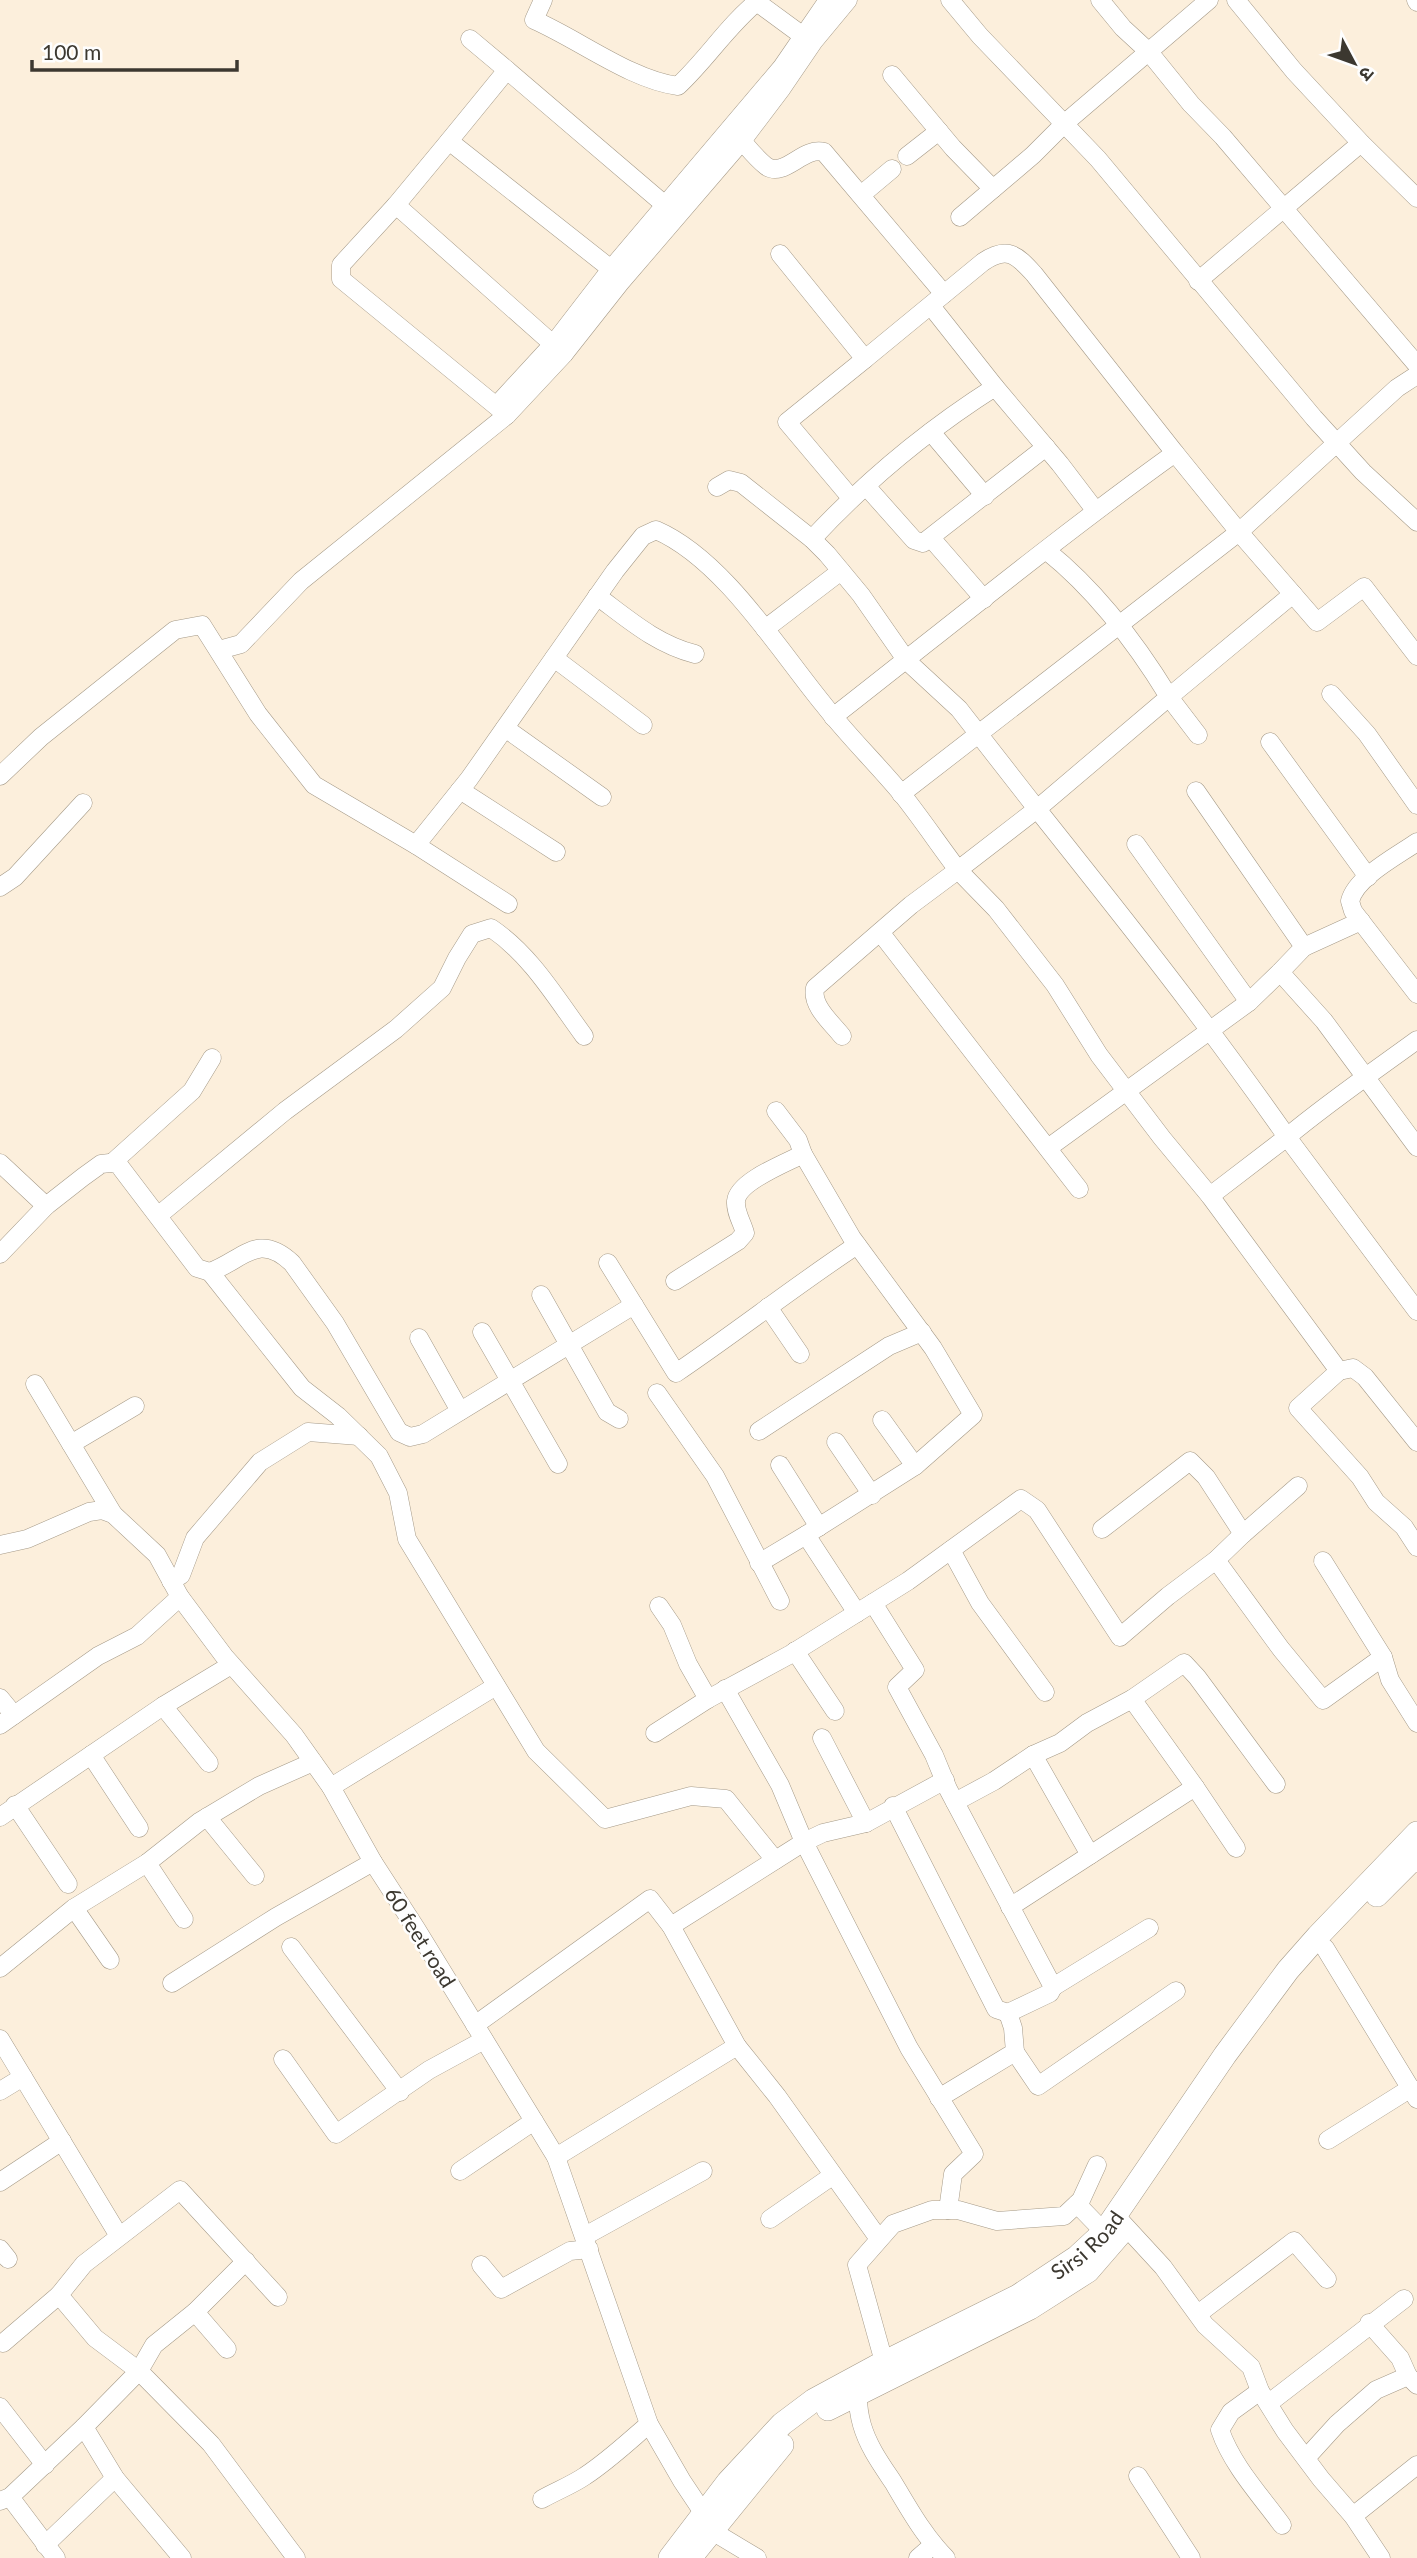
<svg xmlns="http://www.w3.org/2000/svg" width="1417" height="2558" viewBox="0 0 1417 2558" font-family="Lato,'Noto Sans Devanagari',sans-serif">
<rect width="100%" height="100%" fill="#fcefdc"/>
<g fill="none" stroke-linecap="round" stroke-linejoin="round">
<defs>
<g id="minor">
<path d="M 543,0 L 534,20 C 578,39 631,80 678,86 C 707,59 728,25 759,0"/>
<path d="M 754,0 L 803,36"/>
<path d="M 950,0 L 980,36 L 1098,159 L 1314,418 L 1363,472 L 1417,522"/>
<path d="M 1100,0 L 1123,28 L 1149,52 L 1191,104 L 1223,137 L 1417,365"/>
<path d="M 1236,0 L 1294,71 L 1361,143 L 1417,198"/>
<path d="M 1416,0 L 1417,2"/>
<path d="M 470,39 L 507,70"/>
<path d="M 892,75 L 953,148 L 993,189 L 1033,155 L 1065,123 L 1209,0"/>
<path d="M 449,141 L 507,70 L 665,205"/>
<path d="M 742,141 C 749,149 757,159 766,166 C 784,179 803,146 824,152 L 944,294"/>
<path d="M 907,156 L 939,131"/>
<path d="M 861,195 L 892,169"/>
<path d="M 396,205 L 449,141 L 611,269"/>
<path d="M 960,217 L 993,189"/>
<path d="M 780,254 L 865,359 L 983,262 C 1007,246 1016,254 1034,274 L 1175,453 C 1058,537 947,628 833,717"/>
<path d="M 1198,281 L 1361,143"/>
<path d="M 931,306 L 995,387"/>
<path d="M 497,405 L 554,343 L 611,269 L 782,67 L 828,0"/>
<path d="M 507,415 L 341,279 L 341,265 L 396,205 L 564,354"/>
<path d="M 931,432 L 985,496"/>
<path d="M 1175,453 L 1239,532 L 1317,622 L 1364,587 L 1417,656"/>
<path d="M 866,486 L 914,540 L 923,543 L 1046,447"/>
<path d="M 717,487 L 729,480 L 741,483 L 812,539 L 827,554 L 861,595 L 907,661 L 959,709 L 1037,809 L 958,870 L 996,909 L 1055,985 L 1099,1055 L 1162,1138 L 1210,1196 L 1339,1371"/>
<path d="M 851,498 L 787,422 L 865,359"/>
<path d="M 931,538 L 984,599"/>
<path d="M 812,539 C 866,481 929,429 995,387 L 1060,464 L 1095,510"/>
<path d="M 1047,551 C 1097,591 1136,643 1169,697 L 1037,809 C 1123,917 1208,1024 1287,1137 L 1210,1196"/>
<path d="M 597,596 C 628,619 656,644 695,654"/>
<path d="M 765,629 L 841,571"/>
<path d="M 219,650 L 241,644 L 301,581 L 507,415 L 564,354 L 620,283 L 742,141 L 782,88 L 814,41 L 848,0"/>
<path d="M 554,658 L 643,725"/>
<path d="M 1331,694 L 1367,734 L 1417,805"/>
<path d="M 505,728 L 602,797"/>
<path d="M 1198,735 L 1169,697 L 1293,594"/>
<path d="M 1270,742 L 1368,877"/>
<path d="M 0,776 L 41,737 L 175,630 L 202,625 L 258,714 L 314,785 L 416,845 L 508,904"/>
<path d="M 460,790 L 556,852"/>
<path d="M 1196,791 L 1304,947 L 1280,972 L 1324,1021 L 1417,1147"/>
<path d="M 901,794 L 1239,532 L 1397,388 L 1417,375"/>
<path d="M 1417,842 C 1397,856 1356,877 1350,901 L 1353,911 L 1417,994"/>
<path d="M 1136,844 L 1249,1002"/>
<path d="M 416,845 L 469,779 L 615,571 L 643,536 L 656,530 C 723,559 778,649 824,705 C 848,736 876,763 901,793 C 921,818 939,845 958,870 L 911,905 L 815,988 C 811,1006 832,1023 842,1036"/>
<path d="M 0,887 L 15,877 L 83,803"/>
<path d="M 880,932 L 1079,1189"/>
<path d="M 1304,947 L 1361,921"/>
<path d="M 1417,1040 C 1373,1072 1329,1102 1287,1137 L 1417,1311"/>
<path d="M 776,1111 L 798,1140 L 803,1154 L 852,1238 L 933,1348 L 973,1415 L 915,1466 L 806,1535 L 857,1613"/>
<path d="M 1048,1148 L 1249,1002 L 1280,972"/>
<path d="M 0,1163 L 46,1206"/>
<path d="M 112,1163 L 192,1091 L 212,1058"/>
<path d="M 159,1215 L 285,1111 L 396,1029 L 442,988 L 457,958 L 472,934 L 491,928 C 531,955 556,998 584,1036"/>
<path d="M 0,1254 L 46,1206 L 83,1177 L 101,1164 L 110,1163 L 118,1164 L 197,1268 L 210,1272 C 243,1260 258,1231 292,1263 L 335,1323 L 399,1432 L 410,1437 L 423,1434 L 634,1305"/>
<path d="M 608,1263 L 676,1373 C 738,1331 795,1286 857,1245"/>
<path d="M 210,1272 L 302,1388 L 338,1416 L 379,1456 L 398,1493 L 407,1539 L 536,1751 L 605,1819 L 691,1796 L 726,1799 L 775,1860"/>
<path d="M 675,1281 L 738,1241 L 745,1233 C 742,1222 735,1212 736,1201 C 738,1181 786,1163 803,1154"/>
<path d="M 541,1295 L 607,1412 L 619,1419"/>
<path d="M 768,1307 L 800,1354"/>
<path d="M 482,1332 L 558,1464"/>
<path d="M 419,1338 L 460,1411"/>
<path d="M 35,1384 L 113,1514"/>
<path d="M 657,1393 L 715,1476 L 780,1601"/>
<path d="M 882,1420 L 915,1466"/>
<path d="M 759,1431 L 889,1346 L 922,1332"/>
<path d="M 836,1442 L 872,1495"/>
<path d="M 1417,1442 L 1365,1377 L 1353,1368 L 1339,1371 L 1298,1408 L 1360,1477 L 1376,1502 L 1404,1527 L 1417,1547"/>
<path d="M 71,1444 L 135,1406"/>
<path d="M 780,1465 L 819,1527"/>
<path d="M 1243,1534 L 1298,1486"/>
<path d="M 0,1545 L 27,1539 L 89,1512 L 102,1510 L 113,1514 L 157,1555 L 180,1597 L 224,1656 L 294,1735 L 331,1787 L 373,1862 L 417,1930 L 556,2157 L 649,2424 L 682,2481 L 704,2514"/>
<path d="M 951,1550 L 980,1603 L 1045,1692"/>
<path d="M 1216,1560 L 1281,1649 L 1323,1700 L 1383,1657 L 1390,1680 L 1417,1723"/>
<path d="M 1323,1561 L 1383,1657"/>
<path d="M 759,1563 L 806,1535"/>
<path d="M 171,1581 L 181,1575 L 195,1538 L 260,1462 L 308,1432 L 359,1436"/>
<path d="M 873,1603 L 915,1670 L 897,1687 L 934,1755 L 948,1789 L 1053,1987 L 1149,1928"/>
<path d="M 659,1606 L 672,1625 L 688,1664 L 708,1699 L 791,1654 L 908,1581 L 1021,1499 L 1037,1510 L 1120,1637 L 1168,1596 L 1216,1560 L 1243,1534 L 1206,1477 L 1190,1461 L 1102,1529"/>
<path d="M 795,1651 L 835,1711"/>
<path d="M 725,1689 L 780,1785 L 804,1842 L 909,2048 L 974,2154 L 953,2174 L 948,2210"/>
<path d="M 0,1698 L 14,1715"/>
<path d="M 163,1706 L 209,1763"/>
<path d="M 0,1725 L 98,1656 L 137,1636 L 180,1597"/>
<path d="M 655,1733 L 708,1699"/>
<path d="M 822,1738 L 866,1823"/>
<path d="M 91,1755 L 139,1828"/>
<path d="M 1033,1755 L 1090,1855"/>
<path d="M 331,1787 L 496,1686"/>
<path d="M 1195,1787 L 1236,1848"/>
<path d="M 955,1802 L 994,1781 L 1033,1755 L 1060,1743 L 1087,1723 L 1132,1699 L 1184,1663 L 1197,1677 L 1276,1784"/>
<path d="M 15,1805 L 68,1884"/>
<path d="M 893,1806 L 996,2009 L 1008,2013 L 1050,1993 L 1053,1987"/>
<path d="M 0,1817 L 163,1706 L 231,1665"/>
<path d="M 207,1817 L 255,1876"/>
<path d="M 147,1863 L 184,1919"/>
<path d="M 1010,1907 L 1195,1787 L 1132,1699"/>
<path d="M 74,1908 L 110,1960"/>
<path d="M 671,1926 L 804,1842 L 823,1833 L 866,1823 L 945,1780"/>
<path d="M 291,1947 L 400,2092"/>
<path d="M 1325,1948 L 1417,2099"/>
<path d="M 0,1968 L 74,1908 L 147,1863 L 199,1822 L 259,1786 L 313,1762"/>
<path d="M 172,1983 L 276,1917 L 373,1862"/>
<path d="M 475,2025 L 650,1899 L 671,1926 L 737,2046 L 777,2096 L 879,2239"/>
<path d="M 0,2039 L 119,2236"/>
<path d="M 1015,2052 L 1038,2086 L 1176,1991"/>
<path d="M 283,2059 L 336,2134 L 429,2070 L 484,2040"/>
<path d="M 0,2091 L 23,2077"/>
<path d="M 939,2098 L 1015,2052 L 1013,2028 L 1008,2013"/>
<path d="M 1328,2140 L 1411,2088"/>
<path d="M 556,2157 L 737,2046"/>
<path d="M 460,2171 L 534,2121"/>
<path d="M 0,2182 L 62,2141"/>
<path d="M 1077,2204 L 1104,2232"/>
<path d="M 1116,2216 L 1163,2267 L 1205,2325 L 1251,2367 L 1260,2391 L 1285,2431 L 1321,2479 L 1353,2516 L 1381,2558"/>
<path d="M 770,2219 L 832,2176"/>
<path d="M 585,2236 L 703,2171"/>
<path d="M 0,2249 L 8,2259"/>
<path d="M 246,2261 L 195,2312 L 154,2345 L 139,2371 L 211,2444 L 296,2558"/>
<path d="M 481,2265 L 501,2289 L 570,2251 L 589,2249"/>
<path d="M 195,2312 L 227,2349"/>
<path d="M 1198,2314 L 1294,2241 L 1327,2279"/>
<path d="M 1369,2323 L 1400,2358 L 1408,2376"/>
<path d="M 3,2343 L 59,2295"/>
<path d="M 884,2362 L 857,2265 L 893,2224 L 932,2210 L 958,2210 L 997,2221 L 1064,2216 L 1081,2200 L 1097,2165"/>
<path d="M 859,2382 C 857,2396 858,2411 862,2425 C 868,2446 881,2464 893,2482 C 909,2509 924,2536 946,2558"/>
<path d="M 1260,2391 L 1231,2412 L 1220,2430 C 1232,2465 1260,2495 1282,2525"/>
<path d="M 1269,2403 L 1404,2299"/>
<path d="M 0,2407 L 45,2465"/>
<path d="M 1307,2457 L 1337,2424 L 1376,2390 L 1408,2376 L 1417,2385"/>
<path d="M 1138,2476 L 1191,2558"/>
<path d="M 10,2497 L 56,2558"/>
<path d="M 542,2499 C 556,2491 572,2485 585,2476 C 608,2461 628,2442 649,2424"/>
<path d="M 0,2501 L 10,2497 L 84,2427"/>
<path d="M 1353,2516 L 1417,2465"/>
<path d="M 712,2531 L 757,2558"/>
<path d="M 45,2545 L 115,2478"/>
<path d="M 182,2558 L 115,2478 L 84,2427 L 139,2371 L 95,2338 L 59,2295 L 84,2264 L 180,2190 L 278,2297"/>
<path d="M 918,2558 L 933,2545"/>
</g>
<g id="major">
<path d="M 1377,1895 L 1417,1855"/>
<path d="M 828,2409 L 1030,2308 L 1088,2271 L 1120,2234"/>
<path id="s1" d="M 670,2558 L 728,2482 L 782,2424 L 814,2400 L 875,2367 L 1018,2296 L 1077,2257 L 1104,2232 L 1225,2055 L 1288,1970 L 1318,1936 L 1417,1833"/>
<path d="M 690,2558 L 782,2445"/>
</g>
</defs>
<use href="#minor" stroke="#a59a88" stroke-width="19"/>
<use href="#major" stroke="#a59a88" stroke-width="24"/>
<use href="#minor" stroke="#fff" stroke-width="18"/>
<use href="#major" stroke="#fff" stroke-width="23"/>
</g>
<g text-anchor="middle" dominant-baseline="central" stroke-width="5" stroke-linejoin="round" paint-order="stroke">
<g font-size="21" fill="#3c3830" stroke="#fefefe">
<text transform="translate(421 1937) rotate(58)">60 feet road</text>
<text stroke="none"><textPath href="#s1" startOffset="530">Sirsi Road</textPath></text>
</g>
</g>
<g transform="translate(1354 63) rotate(131)" stroke="#fefefe" stroke-width="5" paint-order="stroke">
<path d="M0-5L12 26L0 18L-12 26Z" fill="#3c3830"/>
<text y="-10" font-size="19" font-weight="bold" text-anchor="middle" fill="#3c3830">उ</text>
</g>
<path d="M32 60v10h205v-10" fill="none" stroke="#3c3830" stroke-width="3.5"/>
<text x="42" y="60" font-size="21" fill="#3c3830" stroke="#fefefe" stroke-width="5" paint-order="stroke">100 m</text>
</svg>
